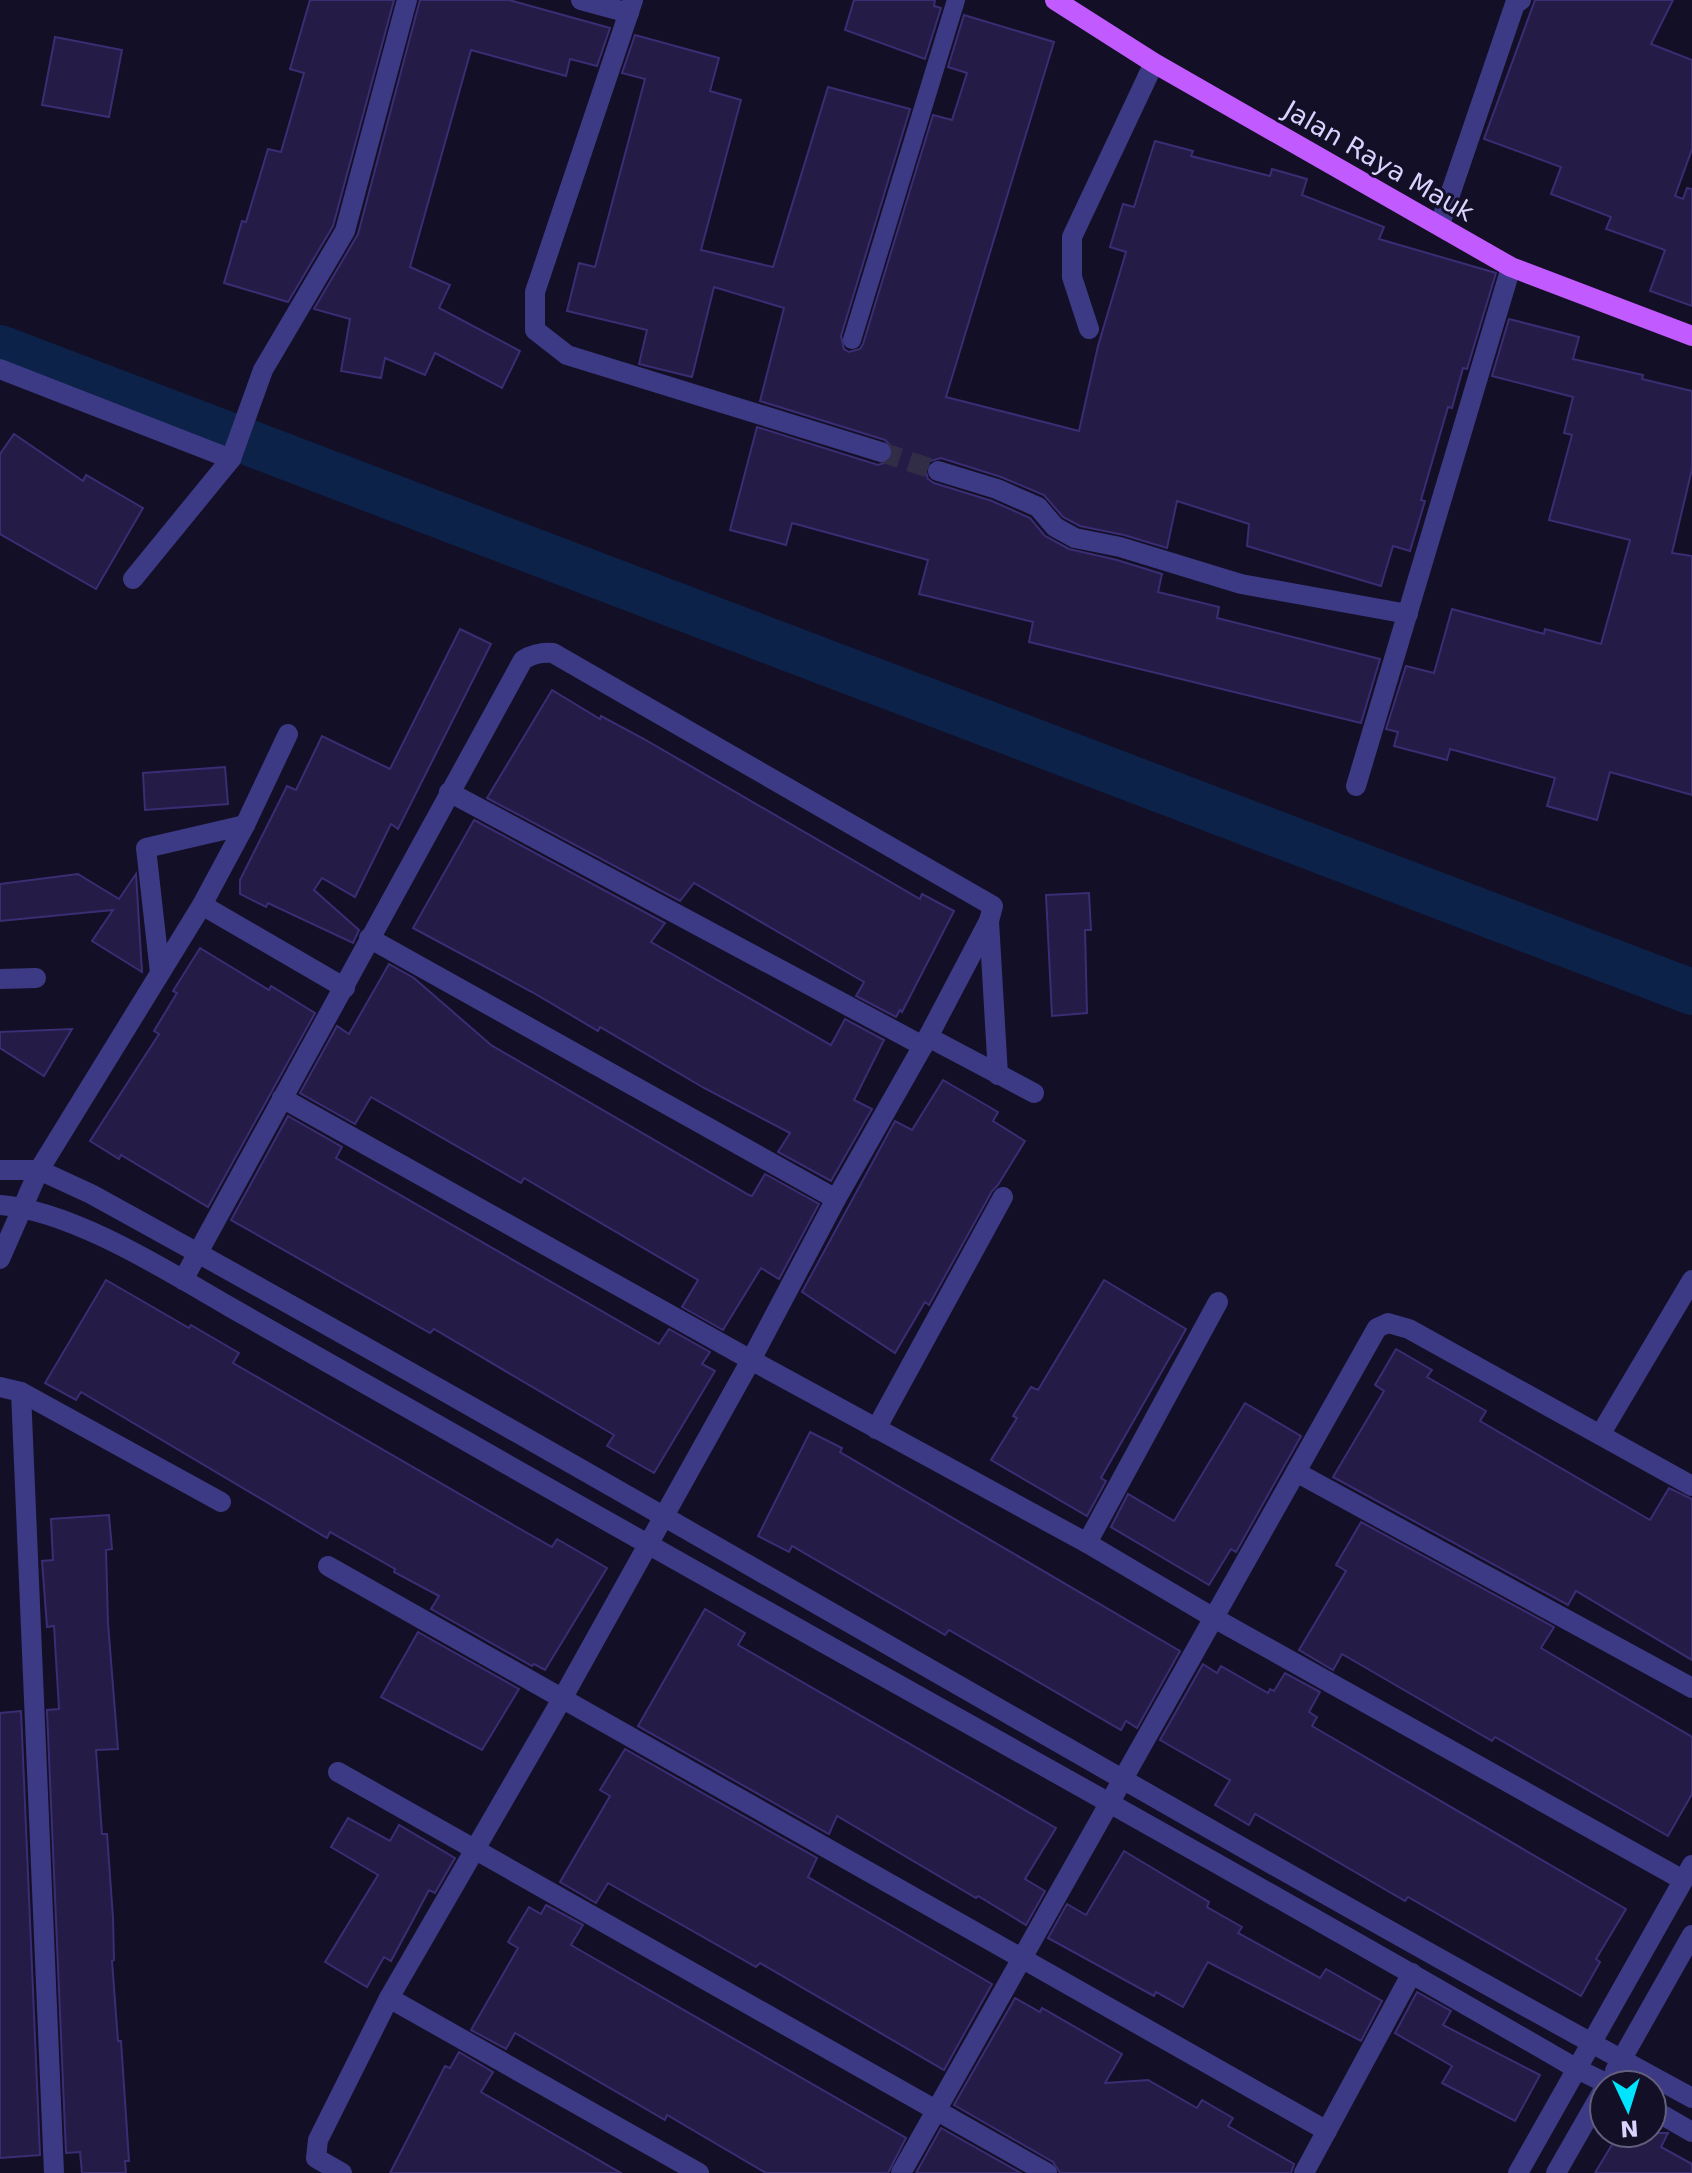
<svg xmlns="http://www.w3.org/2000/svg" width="1692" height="2173" viewBox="0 0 1692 2173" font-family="'DejaVu Sans',sans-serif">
<rect width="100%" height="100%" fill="#130f26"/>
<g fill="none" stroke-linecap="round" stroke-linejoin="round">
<path stroke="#0c2248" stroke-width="46" d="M 0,348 L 1692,992"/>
</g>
<g fill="#241b47" stroke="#3b2d73" stroke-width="2">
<path d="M 310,0 L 394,0 L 333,226 L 288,302 L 224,283 L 242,221 L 246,222 L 268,149 L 281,152 L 304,73 L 290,69 Z"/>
<path d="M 420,0 L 509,0 L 610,28 L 597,66 L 570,59 L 566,76 L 471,50 L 410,267 L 450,285 L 439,308 L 520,351 L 502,388 L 435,353 L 425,375 L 385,358 L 381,378 L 341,371 L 350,319 L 314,309 L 358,234 Z"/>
<path d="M 854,0 L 935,0 L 934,6 L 941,8 L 925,59 L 845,30 Z"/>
<path d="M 1535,0 L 1673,0 L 1651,44 L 1692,60 L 1692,149 L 1675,196 L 1683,199 L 1687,188 L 1692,189 L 1692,306 L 1650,291 L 1665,250 L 1606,229 L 1611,217 L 1551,194 L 1561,167 L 1484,139 Z"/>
<path d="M 964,15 L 1054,42 L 946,397 L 1079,431 L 1098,346 L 1126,252 L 1110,247 L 1123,204 L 1134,207 L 1155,141 L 1193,151 L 1191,156 L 1270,176 L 1272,169 L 1307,179 L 1302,195 L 1384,227 L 1379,239 L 1496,273 L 1467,369 L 1463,368 L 1452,408 L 1448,407 L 1421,500 L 1425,501 L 1410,551 L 1393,546 L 1381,586 L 1247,546 L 1249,524 L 1177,501 L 1167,548 L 1124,535 L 1080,526 L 1063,517 L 1044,495 L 1001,477 L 941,458 L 930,461 L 925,468 L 928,479 L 934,483 L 992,501 L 1030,518 L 1045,536 L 1069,549 L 1117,560 L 1162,574 L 1158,592 L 1219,607 L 1217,618 L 1380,659 L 1361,723 L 1029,642 L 1033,622 L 919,594 L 928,560 L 792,523 L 786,545 L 730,530 L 757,427 L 878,465 L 890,461 L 893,448 L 885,440 L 760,401 L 784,308 L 714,287 L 692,377 L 639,364 L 647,330 L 567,311 L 579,263 L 595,267 L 645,79 L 622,73 L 635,35 L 719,58 L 710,91 L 741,100 L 701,250 L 773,267 L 828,87 L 910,109 L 841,336 L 844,349 L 849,352 L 860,349 L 863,344 L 933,115 L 952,120 L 967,73 L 948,67 Z"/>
<path d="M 55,37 L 122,50 L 109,117 L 42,105 Z"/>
<path d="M 1509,319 L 1579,337 L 1573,359 L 1643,375 L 1642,379 L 1692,391 L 1692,469 L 1672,553 L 1692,556 L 1692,795 L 1610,772 L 1597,820 L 1547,806 L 1555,778 L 1450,749 L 1447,760 L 1394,746 L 1398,732 L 1386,729 L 1406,666 L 1434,673 L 1452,609 L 1544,634 L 1545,629 L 1601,644 L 1630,540 L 1549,520 L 1572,435 L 1564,433 L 1573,397 L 1492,376 Z"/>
<path d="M 14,434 L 83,481 L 86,475 L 143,508 L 96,589 L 0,534 L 0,454 Z"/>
<path d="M 460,629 L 491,644 L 398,829 L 391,824 L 355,897 L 322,878 L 314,890 L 359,930 L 353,943 L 268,903 L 266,907 L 240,894 L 240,880 L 287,786 L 296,790 L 322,736 L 390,769 Z"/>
<path d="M 552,690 L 600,719 L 601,716 L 644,739 L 920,899 L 922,894 L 954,911 L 902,1012 L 900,1010 L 896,1017 L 856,996 L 864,982 L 694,883 L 680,901 L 487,798 Z"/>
<path d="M 225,767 L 228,804 L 145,810 L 143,773 Z"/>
<path d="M 474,820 L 665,923 L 651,942 L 831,1045 L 845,1019 L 884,1040 L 854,1100 L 872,1109 L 831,1181 L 778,1152 L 790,1133 L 704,1088 L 600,1027 L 598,1031 L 532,992 L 413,928 Z"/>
<path d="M 78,874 L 119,899 L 136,874 L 142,972 L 92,941 L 113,910 L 0,921 L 0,884 Z"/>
<path d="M 1089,893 L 1091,930 L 1085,930 L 1087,1013 L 1052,1016 L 1046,895 Z"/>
<path d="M 200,948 L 269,990 L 271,986 L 315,1013 L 208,1207 L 121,1155 L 119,1159 L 90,1141 L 159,1034 L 154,1031 L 177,993 L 173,991 Z"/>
<path d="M 389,964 L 414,978 L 491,1045 L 749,1195 L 752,1196 L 765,1174 L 819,1204 L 779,1279 L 761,1268 L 723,1330 L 682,1307 L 698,1280 L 524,1178 L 521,1183 L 371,1097 L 355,1124 L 300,1093 L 337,1026 L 349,1034 Z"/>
<path d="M 72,1029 L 44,1076 L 0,1048 L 0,1032 Z"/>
<path d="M 943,1080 L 998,1112 L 993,1121 L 1025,1141 L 998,1185 L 992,1191 L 929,1305 L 925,1302 L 895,1353 L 802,1292 L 895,1121 L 912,1130 Z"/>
<path d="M 288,1116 L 342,1147 L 336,1158 L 659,1344 L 669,1329 L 710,1352 L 702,1364 L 715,1371 L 654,1473 L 607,1446 L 614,1435 L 434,1329 L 430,1333 L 231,1220 Z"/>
<path d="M 106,1280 L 189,1328 L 191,1325 L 239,1353 L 233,1363 L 515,1526 L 552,1547 L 557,1539 L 607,1568 L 545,1670 L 534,1664 L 532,1666 L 431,1609 L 439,1596 L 394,1572 L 395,1569 L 330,1532 L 327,1538 L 81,1392 L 76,1400 L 45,1383 Z"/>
<path d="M 1104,1280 L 1186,1329 L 1101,1478 L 1106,1481 L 1087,1516 L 991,1460 L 1017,1418 L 1013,1416 L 1031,1387 L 1038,1390 Z"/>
<path d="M 1396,1349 L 1432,1370 L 1427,1377 L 1486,1411 L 1480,1421 L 1650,1520 L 1669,1488 L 1692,1499 L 1692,1660 L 1576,1591 L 1568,1605 L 1333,1477 L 1384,1391 L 1375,1385 Z"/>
<path d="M 1245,1403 L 1301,1436 L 1236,1552 L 1231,1549 L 1209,1585 L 1111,1527 L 1128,1494 L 1174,1521 Z"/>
<path d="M 810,1432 L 842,1448 L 840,1452 L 1180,1651 L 1137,1728 L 1126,1721 L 1121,1730 L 949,1630 L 945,1635 L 792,1546 L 789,1552 L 758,1536 Z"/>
<path d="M 109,1515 L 112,1549 L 106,1550 L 108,1623 L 118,1749 L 96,1750 L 102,1834 L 107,1834 L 113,1918 L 114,1960 L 112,1961 L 118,2041 L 121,2041 L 129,2161 L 125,2161 L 126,2173 L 82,2173 L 80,2152 L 66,2153 L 47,1710 L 59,1709 L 54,1626 L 47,1627 L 42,1561 L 53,1560 L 51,1519 Z"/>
<path d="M 1361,1522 L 1554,1627 L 1541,1648 L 1692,1737 L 1692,1794 L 1668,1836 L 1495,1737 L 1492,1741 L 1342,1654 L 1333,1670 L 1299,1650 L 1346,1571 L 1336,1565 Z"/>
<path d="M 705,1609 L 745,1633 L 738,1645 L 1056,1828 L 1025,1879 L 1045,1891 L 1026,1925 L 978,1896 L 976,1898 L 837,1816 L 829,1834 L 638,1726 Z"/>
<path d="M 418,1632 L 519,1689 L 482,1750 L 381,1697 Z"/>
<path d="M 1203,1664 L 1217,1673 L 1221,1666 L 1268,1693 L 1270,1689 L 1274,1691 L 1285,1673 L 1320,1692 L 1309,1712 L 1317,1717 L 1312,1726 L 1626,1909 L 1596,1959 L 1600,1962 L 1581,1996 L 1408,1897 L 1405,1901 L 1255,1814 L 1249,1825 L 1215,1805 L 1230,1780 L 1160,1740 Z"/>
<path d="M 21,1711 L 40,2155 L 0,2158 L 0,1713 Z"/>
<path d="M 625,1749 L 817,1858 L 808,1877 L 992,1984 L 944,2070 L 760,1963 L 756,1967 L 608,1883 L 596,1903 L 560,1882 L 610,1796 L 600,1790 Z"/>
<path d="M 348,1818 L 390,1841 L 399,1825 L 455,1858 L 435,1893 L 429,1890 L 391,1961 L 384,1957 L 367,1987 L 325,1962 L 378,1875 L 331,1847 Z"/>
<path d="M 1124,1851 L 1209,1902 L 1207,1907 L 1242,1927 L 1238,1933 L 1320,1978 L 1326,1969 L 1382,2001 L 1361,2041 L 1208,1962 L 1183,2007 L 1156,1992 L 1154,1996 L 1048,1938 L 1067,1904 L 1086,1915 Z"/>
<path d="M 546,1905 L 583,1925 L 571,1945 L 906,2138 L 888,2173 L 766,2173 L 667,2115 L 665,2120 L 515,2033 L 506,2049 L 471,2030 L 518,1948 L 508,1942 L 529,1907 L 541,1914 Z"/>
<path d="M 1417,1992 L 1451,2011 L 1443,2025 L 1540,2075 L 1515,2121 L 1442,2083 L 1452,2066 L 1395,2033 Z"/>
<path d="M 1015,1998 L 1040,2012 L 1042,2008 L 1122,2054 L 1105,2083 L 1148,2080 L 1197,2108 L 1202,2100 L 1233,2118 L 1228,2126 L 1294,2164 L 1291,2173 L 1060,2173 L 1053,2162 L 954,2105 Z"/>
<path d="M 459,2052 L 493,2072 L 481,2092 L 621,2173 L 390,2173 L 445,2066 L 450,2068 Z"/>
<path d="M 941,2128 L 1021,2173 L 916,2173 Z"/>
<path d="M 1619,2133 L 1668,2133 L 1661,2147 L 1692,2164 L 1692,2173 L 1595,2173 Z"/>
</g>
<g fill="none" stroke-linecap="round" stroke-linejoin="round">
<path stroke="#312d47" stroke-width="20" stroke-dasharray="20 10" stroke-linecap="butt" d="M 881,452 L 938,471"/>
<path stroke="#3d3a85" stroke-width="18" d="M 852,340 L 956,0"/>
<g stroke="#3d3a85" stroke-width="20">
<path d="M 581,0 L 629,13"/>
<path d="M 633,0 L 535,292 L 535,330 L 567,355 L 881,452"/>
<path d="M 1440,224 L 1515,4 L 1521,0"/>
<path d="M 1089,329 L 1072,277 L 1072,237 L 1154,63"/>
<path d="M 0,369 L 231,459"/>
<path d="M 938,471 L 997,489 L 1038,507 L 1055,527 L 1075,538 L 1120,547 L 1241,584 L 1408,614"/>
<path d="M 133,579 L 231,459 L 263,370 L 345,231 L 407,0"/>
<path d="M 1356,786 L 1511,267"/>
<path d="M 449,792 L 923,1046"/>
<path d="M 202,905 L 345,988"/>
<path d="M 989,921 L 998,1075"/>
<path d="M 369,938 L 836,1199"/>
<path d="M 160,973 L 146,848 L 245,825"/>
<path d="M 0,979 L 36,978"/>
<path d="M 928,1037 L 1034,1093"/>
<path d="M 282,1098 L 751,1360 L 1087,1543 L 1214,1618 L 1683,1880"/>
<path d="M 0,1170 L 39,1170 L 91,1194 C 628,1489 1154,1805 1692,2098"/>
<path d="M 0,1205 C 73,1211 166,1270 230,1307 C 308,1352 387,1396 466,1441 C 835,1652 1209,1855 1577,2069 L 1610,2085"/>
<path d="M 0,1259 L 39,1170 L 202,905 L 245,825 L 288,734"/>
<path d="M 183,1280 L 523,660 C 533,654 541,652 553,653 L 993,906 L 989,921 L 928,1037 L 836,1199 L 751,1360 L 562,1699 L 389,1998 L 318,2140 L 316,2158 L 342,2173"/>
<path d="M 0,1387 L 21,1392 L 221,1502"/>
<path d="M 21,1392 L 54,2173"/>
<path d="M 876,1429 L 1003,1197"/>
<path d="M 1600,1435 L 1692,1280"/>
<path d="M 1296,1472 L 1692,1688"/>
<path d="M 1087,1543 L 1218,1302"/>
<path d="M 328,1566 L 1327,2131"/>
<path d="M 338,1772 L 1047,2173"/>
<path d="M 389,1998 L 699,2173"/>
<path d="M 1615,2071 L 1692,1935"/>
<path d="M 1652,2109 L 1692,2132"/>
<path d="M 901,2173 L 1377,1328 L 1388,1323 L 1409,1329 L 1692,1486"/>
<path d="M 1304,2173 L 1412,1973"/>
<path d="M 1518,2173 L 1692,1865"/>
<path d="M 1556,2173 L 1604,2089"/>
</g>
<path stroke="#c25bff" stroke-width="20" d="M 1055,0 L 1154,63 L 1511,267 L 1692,336"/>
</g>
<g text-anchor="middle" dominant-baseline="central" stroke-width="6" stroke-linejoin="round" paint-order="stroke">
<g font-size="26" fill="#d9d4ff" stroke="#130f26">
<text transform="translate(1379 161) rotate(30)">Jalan Raya Mauk</text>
</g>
</g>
<g transform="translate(1628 2109) rotate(176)"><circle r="38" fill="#130f26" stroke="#625e7d" stroke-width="2"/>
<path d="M0-6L14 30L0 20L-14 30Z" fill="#00e5ff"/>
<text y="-12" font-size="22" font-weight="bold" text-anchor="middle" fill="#d9d4ff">N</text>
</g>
</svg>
